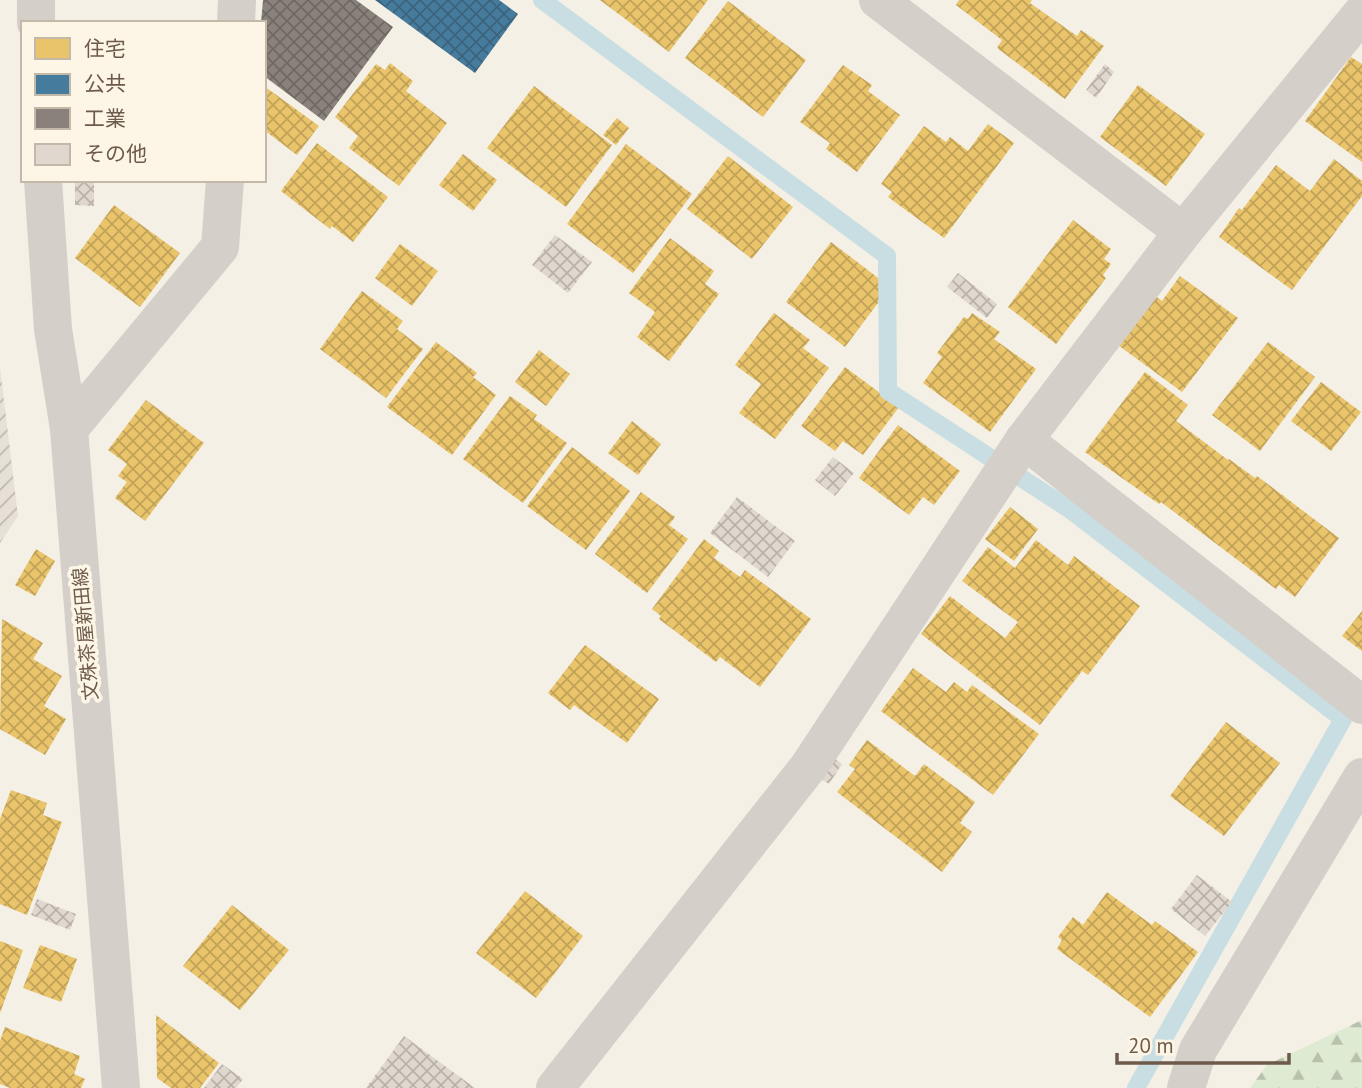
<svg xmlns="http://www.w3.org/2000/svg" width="1362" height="1088" viewBox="0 0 1362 1088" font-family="'PT Sans','Noto Sans JP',sans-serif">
<defs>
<pattern id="industrial-furrows" width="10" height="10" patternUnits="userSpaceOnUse" patternTransform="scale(1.75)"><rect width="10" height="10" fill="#e6e0d7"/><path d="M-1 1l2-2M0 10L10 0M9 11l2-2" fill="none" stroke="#bfb9b0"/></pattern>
<pattern id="forest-firs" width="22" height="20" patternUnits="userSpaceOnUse" patternTransform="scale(1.75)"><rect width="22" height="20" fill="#deead2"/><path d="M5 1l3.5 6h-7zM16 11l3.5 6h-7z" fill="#b8c1ac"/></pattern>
<pattern id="homes-cross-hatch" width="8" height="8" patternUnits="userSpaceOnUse" patternTransform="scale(1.75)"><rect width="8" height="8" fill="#e9c46a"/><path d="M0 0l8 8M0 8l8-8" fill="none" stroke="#c1a259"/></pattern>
<pattern id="public-cross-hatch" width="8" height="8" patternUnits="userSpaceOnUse" patternTransform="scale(1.75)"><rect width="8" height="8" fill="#457b9d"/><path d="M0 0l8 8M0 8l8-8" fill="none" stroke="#3c637b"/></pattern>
<pattern id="industry-cross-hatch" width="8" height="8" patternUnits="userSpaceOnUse" patternTransform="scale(1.75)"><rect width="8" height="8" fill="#8a817c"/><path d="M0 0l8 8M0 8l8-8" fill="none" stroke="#706862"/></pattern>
<pattern id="building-cross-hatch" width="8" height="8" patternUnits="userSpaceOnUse" patternTransform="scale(1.75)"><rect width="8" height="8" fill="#e0d8cf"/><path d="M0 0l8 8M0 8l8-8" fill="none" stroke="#bab2aa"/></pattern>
</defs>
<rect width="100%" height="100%" fill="#f4f0e6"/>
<path fill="url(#industrial-furrows)" d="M 0,368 L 18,516 L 0,543 Z"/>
<path fill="url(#forest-firs)" d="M 1362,1020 L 1362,1088 L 1250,1088 L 1267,1065 Z"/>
<g fill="url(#homes-cross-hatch)">
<path d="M 600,0 L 708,0 L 669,52 Z"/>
<path d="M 959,0 L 1032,0 L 1030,3 L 1077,36 L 1081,30 L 1104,46 L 1065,99 L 997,48 L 1002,40 L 956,5 Z"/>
<path d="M 728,1 L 806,60 L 763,117 L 685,58 Z"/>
<path d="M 1351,57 L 1362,64 L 1362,162 L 1305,121 Z"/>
<path d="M 390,63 L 413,81 L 406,91 L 447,123 L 399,186 L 349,148 L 358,136 L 335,117 L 376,64 L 385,70 Z"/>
<path d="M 843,65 L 872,85 L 868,91 L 900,115 L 857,172 L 826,149 L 830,143 L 800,122 Z"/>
<path d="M 1138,85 L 1205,134 L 1166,186 L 1100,137 Z"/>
<path d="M 264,86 L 319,126 L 297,155 L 264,130 Z"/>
<path d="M 534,86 L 612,145 L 566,207 L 487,148 Z"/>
<path d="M 617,118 L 629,128 L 616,145 L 603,135 Z"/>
<path d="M 988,124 L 1014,143 L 944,238 L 888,197 L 892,192 L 881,184 L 924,126 L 946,142 L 950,137 L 968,151 Z"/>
<path d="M 317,143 L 388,197 L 353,242 L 332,226 L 330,229 L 281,191 Z"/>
<path d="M 626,144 L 692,194 L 633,273 L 567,224 Z"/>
<path d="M 463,154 L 497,180 L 473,211 L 439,185 Z"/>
<path d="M 728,156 L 793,207 L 752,259 L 687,209 Z"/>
<path d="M 1334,159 L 1362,181 L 1362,196 L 1292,290 L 1219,237 L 1239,208 L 1242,210 L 1276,165 L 1310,191 Z"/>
<path d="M 114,205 L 180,253 L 140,307 L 75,258 Z"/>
<path d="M 1073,220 L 1111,249 L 1104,259 L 1111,264 L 1103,275 L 1106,278 L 1056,344 L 1008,307 Z"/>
<path d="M 670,238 L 714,271 L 705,284 L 719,294 L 669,361 L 637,337 L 655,312 L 629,293 Z"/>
<path d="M 831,242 L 890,287 L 845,347 L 786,302 Z"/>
<path d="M 400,244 L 438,271 L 412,306 L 375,278 Z"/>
<path d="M 1180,276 L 1238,318 L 1182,392 L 1118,345 L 1154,295 L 1162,301 Z"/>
<path d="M 362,291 L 403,321 L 397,329 L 423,349 L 386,398 L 320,349 Z"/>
<path d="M 774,313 L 810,340 L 803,348 L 829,368 L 775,439 L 739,413 L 761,384 L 735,365 Z"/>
<path d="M 972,313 L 1000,332 L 994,339 L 1036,369 L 990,432 L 923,383 L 942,357 L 937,353 L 964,317 L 968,319 Z"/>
<path d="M 436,342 L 477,373 L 473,377 L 496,395 L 452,455 L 387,407 Z"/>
<path d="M 1268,342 L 1315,377 L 1260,451 L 1212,415 Z"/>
<path d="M 539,350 L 570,374 L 546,406 L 515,382 Z"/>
<path d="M 845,367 L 899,407 L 863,455 L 843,441 L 835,451 L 801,426 Z"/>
<path d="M 1145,372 L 1188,405 L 1176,421 L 1228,460 L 1229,459 L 1255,478 L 1257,476 L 1339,538 L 1295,597 L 1279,585 L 1276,589 L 1161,502 L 1159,504 L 1085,452 Z"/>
<path d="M 1321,382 L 1361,412 L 1331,451 L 1291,421 Z"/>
<path d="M 510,396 L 537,415 L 534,419 L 567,443 L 523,503 L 463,459 Z"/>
<path d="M 146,400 L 204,443 L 145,521 L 115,498 L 127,482 L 118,476 L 127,464 L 108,450 Z"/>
<path d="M 632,421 L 661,444 L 638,475 L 608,453 Z"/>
<path d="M 898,425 L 960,471 L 934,505 L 923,497 L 909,515 L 859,478 Z"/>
<path d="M 572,447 L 630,491 L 586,550 L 527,506 Z"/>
<path d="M 641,492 L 675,517 L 669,525 L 688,539 L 647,593 L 595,554 Z"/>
<path d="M 1010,507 L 1038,529 L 1014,561 L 985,539 Z"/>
<path d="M 704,539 L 719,551 L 714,558 L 740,577 L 745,570 L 811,619 L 760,687 L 720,657 L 716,662 L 659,619 L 661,616 L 652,609 Z"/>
<path d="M 1036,540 L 1068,565 L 1074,556 L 1140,606 L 1088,675 L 1082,671 L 1040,725 L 921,634 L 950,596 L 1005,638 L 1018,622 L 962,581 L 988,547 L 1015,568 Z"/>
<path d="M 36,549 L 55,561 L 35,596 L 15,585 Z"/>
<path d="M 1362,611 L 1362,651 L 1342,636 Z"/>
<path d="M 2,619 L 43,643 L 33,659 L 62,676 L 44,706 L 66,719 L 45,755 L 0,729 Z"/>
<path d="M 585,645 L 659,699 L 627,743 L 574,705 L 570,710 L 548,693 Z"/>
<path d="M 913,668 L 946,692 L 954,682 L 967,692 L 972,685 L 1039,734 L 993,795 L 881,711 Z"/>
<path d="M 1226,722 L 1280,763 L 1224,836 L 1170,796 Z"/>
<path d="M 867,740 L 915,776 L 924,764 L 975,802 L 960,823 L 972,832 L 942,872 L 837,792 L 855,769 L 849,765 Z"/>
<path d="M 11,790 L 47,803 L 43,815 L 62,822 L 27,915 L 0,904 L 0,819 Z"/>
<path d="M 525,891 L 583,936 L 536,998 L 476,953 Z"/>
<path d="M 1107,892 L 1152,925 L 1155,921 L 1198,952 L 1150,1017 L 1057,949 L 1062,940 L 1058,937 L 1073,917 L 1083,925 Z"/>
<path d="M 232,905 L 289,950 L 240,1010 L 183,966 Z"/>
<path d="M 0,941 L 23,950 L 0,1013 Z"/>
<path d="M 40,945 L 77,959 L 61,1002 L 23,988 Z"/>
<path d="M 156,1015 L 219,1063 L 200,1088 L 171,1088 L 157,1078 Z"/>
<path d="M 5,1027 L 80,1056 L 74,1074 L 85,1079 L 81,1088 L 10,1088 L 0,1084 L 0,1041 Z"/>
</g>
<path fill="url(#public-cross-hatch)" d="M 375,0 L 499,0 L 518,14 L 475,73 Z"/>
<path fill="url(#industry-cross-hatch)" d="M 263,0 L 356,0 L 393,27 L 324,121 L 264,76 L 264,23 L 261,23 Z"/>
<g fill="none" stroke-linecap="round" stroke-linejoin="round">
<path stroke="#c9dee2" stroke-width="18" d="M 542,0 L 887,256 L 888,391 L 1072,511 L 1343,719 L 1136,1088"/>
</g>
<g fill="url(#building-cross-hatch)">
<path d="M 1105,64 L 1114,72 L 1096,98 L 1086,90 Z"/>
<path d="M 75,181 L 94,181 L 94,206 L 75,205 Z"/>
<path d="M 555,235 L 592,262 L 568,293 L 532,265 Z"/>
<path d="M 958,273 L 997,304 L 987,318 L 947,287 Z"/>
<path d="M 833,457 L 854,473 L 835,496 L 815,480 Z"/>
<path d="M 737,497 L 795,541 L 768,577 L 710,533 Z"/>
<path d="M 829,754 L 842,764 L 829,784 L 815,775 Z"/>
<path d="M 1197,875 L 1232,902 L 1205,936 L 1171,909 Z"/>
<path d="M 37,899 L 76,914 L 70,930 L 31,915 Z"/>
<path d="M 404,1036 L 475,1088 L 366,1088 Z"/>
<path d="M 222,1064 L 243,1079 L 236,1088 L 204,1088 Z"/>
</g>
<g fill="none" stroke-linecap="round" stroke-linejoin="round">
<g stroke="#d5cfca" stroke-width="38">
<path d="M 878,0 L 1183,232"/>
<path d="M 236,23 L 237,0"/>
<path d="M 69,429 L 220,247 L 225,180"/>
<path d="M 1024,440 L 1362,705"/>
<path d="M 555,1088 L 809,766 L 1024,440 L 1183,232 L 1362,13"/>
<path d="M 1186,1088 L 1198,1050 L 1362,777"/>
</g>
<g stroke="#d5cfca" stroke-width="38">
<path d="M 36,23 L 36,0"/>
<path d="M 43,180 L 53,329 L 69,429 L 121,1088"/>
</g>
</g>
<g text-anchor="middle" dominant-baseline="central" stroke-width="7" stroke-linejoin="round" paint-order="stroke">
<g font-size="19" fill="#6e5a4a" stroke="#fdf6e6">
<text transform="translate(85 634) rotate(-95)">文殊茶屋新田線</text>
</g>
</g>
<rect x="21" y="21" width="245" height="161" fill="#fdf6e6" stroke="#c4b8a8" stroke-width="2"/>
<rect x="35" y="38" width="35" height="21" fill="#e9c46a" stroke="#c4b8a8" stroke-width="2"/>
<text x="84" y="56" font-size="21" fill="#6e5a4a">住宅</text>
<rect x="35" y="74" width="35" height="21" fill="#457b9d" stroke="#c4b8a8" stroke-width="2"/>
<text x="84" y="91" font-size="21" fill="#6e5a4a">公共</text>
<rect x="35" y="108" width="35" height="21" fill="#8a817c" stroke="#c4b8a8" stroke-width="2"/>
<text x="84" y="126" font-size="21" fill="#6e5a4a">工業</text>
<rect x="35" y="144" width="35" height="21" fill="#e0d8cf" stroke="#c4b8a8" stroke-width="2"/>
<text x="84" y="161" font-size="21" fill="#6e5a4a">その他</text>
<path d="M1117 1053v10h172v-10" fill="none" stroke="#6e5a4a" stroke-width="3.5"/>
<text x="1128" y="1053" font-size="21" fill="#6e5a4a" stroke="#fdf6e6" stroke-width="5" paint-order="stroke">20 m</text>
</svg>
